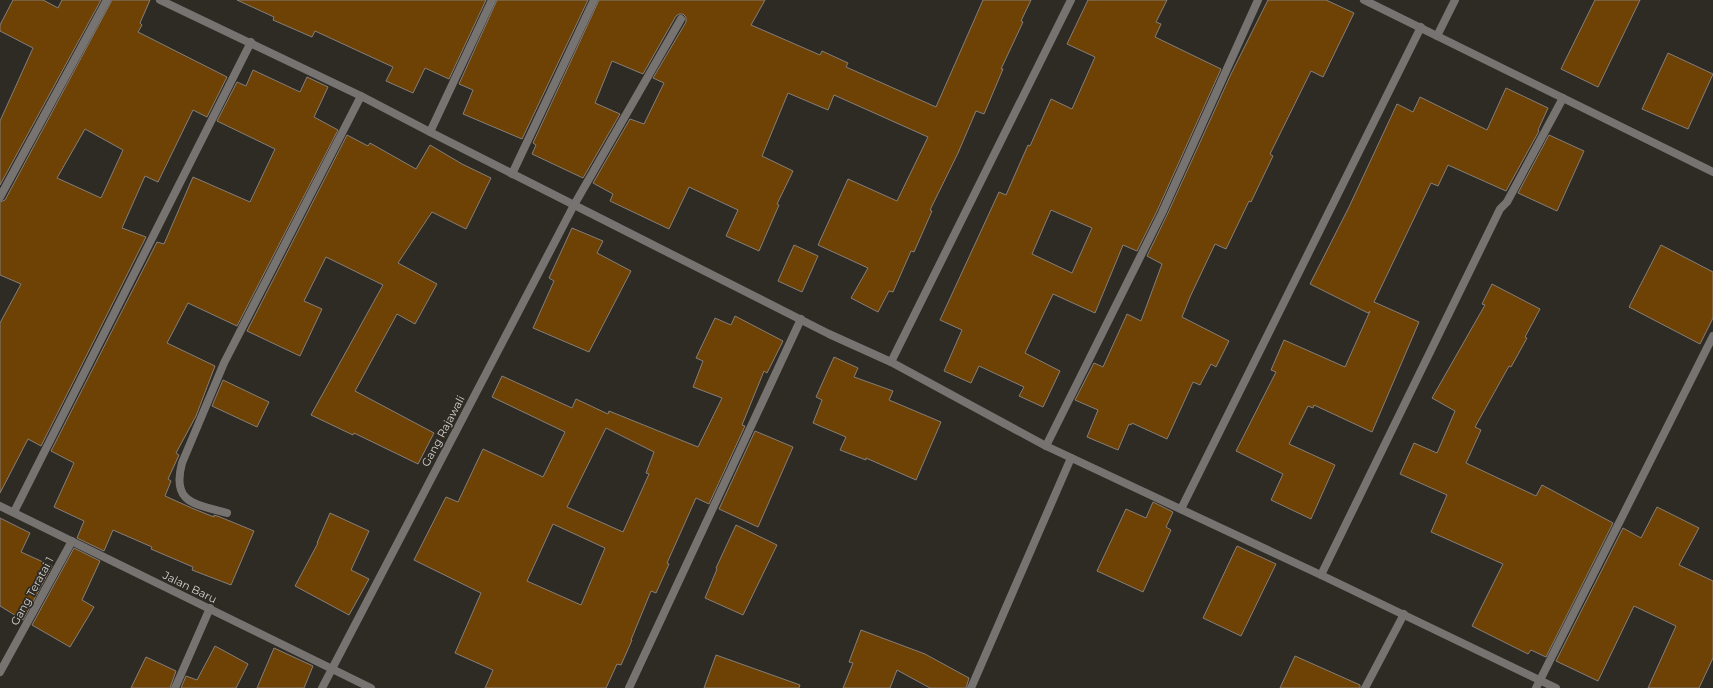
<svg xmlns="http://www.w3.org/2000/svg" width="1713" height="688" viewBox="0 0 1713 688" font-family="Montserrat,sans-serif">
<rect width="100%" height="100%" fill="#2e2b25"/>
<g fill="#6e4104" stroke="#857f79" fill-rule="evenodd">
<path d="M 13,0 L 43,0 L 58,8 L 62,0 L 101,0 L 0,185 L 0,121 L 33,48 L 0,31 L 0,25 Z"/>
<path d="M 112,0 L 150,0 L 140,23 L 142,25 L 138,32 L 227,77 L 207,117 L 193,110 L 158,182 L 145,176 L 122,228 L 146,237 L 41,446 L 28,439 L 0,493 L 0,323 L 21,284 L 0,275 L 0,202 L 5,200 ZM 85,129 L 123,150 L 101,198 L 57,178 Z"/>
<path d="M 237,0 L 486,0 L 449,79 L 425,68 L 413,93 L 386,81 L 393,67 L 315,31 L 312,37 L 273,20 L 274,17 Z"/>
<path d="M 497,0 L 588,0 L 522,139 L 463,114 L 473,90 L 459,84 Z"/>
<path d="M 599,0 L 765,0 L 751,25 L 820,55 L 822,51 L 848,63 L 846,67 L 936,107 L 983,0 L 1031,0 L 1021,21 L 1023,22 L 1001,69 L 1003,69 L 984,114 L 976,111 L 958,153 L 930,210 L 932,211 L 914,252 L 911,251 L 893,292 L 889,291 L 878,312 L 851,298 L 868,268 L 818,245 L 848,179 L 897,201 L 928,137 L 834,95 L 828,110 L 788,93 L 762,156 L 793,171 L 777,204 L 779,205 L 759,251 L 726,236 L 738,210 L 689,187 L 669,229 L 610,201 L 613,194 L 593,183 L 630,119 L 644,124 L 664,83 L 653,78 L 686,22 L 686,17 L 683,14 L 679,14 L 676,16 L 643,74 L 612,61 L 595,103 L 620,114 L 583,178 L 532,154 L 536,145 L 533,143 Z"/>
<path d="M 1088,0 L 1167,0 L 1156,22 L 1161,24 L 1155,37 L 1221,69 L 1157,211 L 1137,251 L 1123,245 L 1095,313 L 1053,294 L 1025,353 L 1060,371 L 1043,407 L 1019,396 L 1024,387 L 979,366 L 971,383 L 944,371 L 962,330 L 940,320 L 999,192 L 1006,195 L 1028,145 L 1030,146 L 1051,99 L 1072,109 L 1095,57 L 1067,44 ZM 1051,210 L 1092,228 L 1072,273 L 1032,254 Z"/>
<path d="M 1268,0 L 1326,0 L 1354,13 L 1323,77 L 1311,71 L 1270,154 L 1273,156 L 1251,202 L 1249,201 L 1226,249 L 1215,244 L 1190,297 L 1182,317 L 1229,341 L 1216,367 L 1211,364 L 1200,385 L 1193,382 L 1167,439 L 1132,423 L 1131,425 L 1129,424 L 1118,450 L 1087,437 L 1098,410 L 1075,400 L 1094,363 L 1103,367 L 1127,314 L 1141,321 L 1162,264 L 1147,256 L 1167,215 L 1231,74 Z"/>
<path d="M 1595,0 L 1640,0 L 1598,87 L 1561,69 Z"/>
<path d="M 1668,53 L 1713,74 L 1688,129 L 1642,109 Z"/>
<path d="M 253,70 L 300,92 L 307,77 L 328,87 L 314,117 L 338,130 L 237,326 L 188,303 L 167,343 L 215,366 L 196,416 L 176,453 L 179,455 L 168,479 L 171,481 L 165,496 L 194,509 L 214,517 L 214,515 L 220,517 L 254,531 L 231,585 L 192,570 L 193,567 L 151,549 L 152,547 L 113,530 L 104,551 L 77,538 L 84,521 L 54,507 L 74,463 L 51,451 L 157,242 L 164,244 L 193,177 L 250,202 L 275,149 L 217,121 L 237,82 L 246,86 Z"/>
<path d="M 1506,88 L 1548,108 L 1538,130 L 1539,131 L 1506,191 L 1448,165 L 1438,186 L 1431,183 L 1374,302 L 1419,322 L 1372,432 L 1314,405 L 1313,408 L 1308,406 L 1289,444 L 1335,465 L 1311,519 L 1271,500 L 1283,474 L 1236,451 L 1276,372 L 1271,370 L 1284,340 L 1345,367 L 1370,311 L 1368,313 L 1310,284 L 1349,207 L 1397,104 L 1413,112 L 1420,97 L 1487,130 Z"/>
<path d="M 347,135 L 368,146 L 370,143 L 416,169 L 430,145 L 462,164 L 491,178 L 466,229 L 432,212 L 398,263 L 437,284 L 415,324 L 397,314 L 355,391 L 434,433 L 418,464 L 354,433 L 353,435 L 311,415 L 383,285 L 326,257 L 304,301 L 322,309 L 300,356 L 247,331 Z"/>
<path d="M 1549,135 L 1584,151 L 1557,211 L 1518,193 Z"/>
<path d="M 572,228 L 603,241 L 597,253 L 631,271 L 589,352 L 533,328 L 554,281 L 549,278 Z"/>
<path d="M 794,245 L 818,256 L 802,292 L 778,281 Z"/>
<path d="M 1661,245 L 1713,272 L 1713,318 L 1700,344 L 1629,307 Z"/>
<path d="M 1492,284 L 1540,309 L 1525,337 L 1527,338 L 1511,367 L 1509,366 L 1475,427 L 1481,430 L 1466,463 L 1536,496 L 1542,485 L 1613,523 L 1546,657 L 1531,650 L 1528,654 L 1472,626 L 1503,564 L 1431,532 L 1447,495 L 1400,474 L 1414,443 L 1437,453 L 1455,411 L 1432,398 L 1485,305 L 1482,304 Z"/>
<path d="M 735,316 L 783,341 L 767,373 L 764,371 L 742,425 L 745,426 L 709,504 L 696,498 L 667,563 L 669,564 L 656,593 L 651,591 L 631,640 L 632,640 L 621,665 L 617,664 L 606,688 L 485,688 L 493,670 L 455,653 L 481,593 L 414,560 L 446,497 L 458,502 L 483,449 L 543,477 L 565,432 L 492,397 L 502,376 L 572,408 L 576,399 L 608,414 L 609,411 L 698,447 L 722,398 L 693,387 L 703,361 L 696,358 L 715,318 L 731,325 ZM 606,428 L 654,452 L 646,473 L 649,474 L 623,532 L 567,507 ZM 553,524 L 605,548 L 581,605 L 527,581 Z"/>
<path d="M 834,357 L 858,368 L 854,377 L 893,391 L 889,400 L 941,422 L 916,480 L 866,458 L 866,460 L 840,450 L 846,437 L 813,423 L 822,400 L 816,397 Z"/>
<path d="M 223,380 L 269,402 L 257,427 L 212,406 Z"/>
<path d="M 755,431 L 793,447 L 758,527 L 719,509 Z"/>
<path d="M 1153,502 L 1173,512 L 1166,527 L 1171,530 L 1143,592 L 1097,571 L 1126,509 L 1146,518 Z"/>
<path d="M 1657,507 L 1699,528 L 1679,565 L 1713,581 L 1713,658 L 1699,688 L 1648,688 L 1676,626 L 1634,606 L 1598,681 L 1556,661 L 1623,528 L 1641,538 Z"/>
<path d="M 330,513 L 369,531 L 351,570 L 369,579 L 349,615 L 295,586 L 318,543 L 317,543 Z"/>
<path d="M 0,518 L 30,533 L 21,552 L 52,566 L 23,620 L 0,606 Z"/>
<path d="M 736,525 L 777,545 L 743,615 L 705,598 L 717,569 L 716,568 Z"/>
<path d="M 1237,546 L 1276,564 L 1241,636 L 1203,618 Z"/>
<path d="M 74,548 L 100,561 L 82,600 L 94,607 L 70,647 L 32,625 Z"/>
<path d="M 861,630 L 925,654 L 969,678 L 966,688 L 930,688 L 897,670 L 890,688 L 843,688 L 853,663 L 849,662 Z"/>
<path d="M 215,646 L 248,664 L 236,688 L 181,688 L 186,676 L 197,680 Z"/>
<path d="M 274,648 L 313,666 L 304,688 L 257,688 Z"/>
<path d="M 716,655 L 800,685 L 799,688 L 704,688 Z"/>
<path d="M 1295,656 L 1360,685 L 1360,688 L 1280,688 Z"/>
<path d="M 146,657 L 176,671 L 170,688 L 131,688 Z"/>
</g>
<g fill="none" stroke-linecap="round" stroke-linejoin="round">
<g stroke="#767371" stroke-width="8">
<path d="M 160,0 L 361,96 L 430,132 L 829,334 L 891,362 L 1046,446 L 1321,575 L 1556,688"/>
<path d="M 1364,0 L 1713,172"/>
<path d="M 1437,36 L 1455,0"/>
<path d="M 430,132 L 492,0"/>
<path d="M 512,174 L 594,0"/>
<path d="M 0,197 L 107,0"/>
<path d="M 891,362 L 1071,0"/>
<path d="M 1046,446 L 1162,213 L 1258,0"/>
<path d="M 0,506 L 371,688"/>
<path d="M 1181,509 L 1421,27"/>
<path d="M 14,512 L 251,42"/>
<path d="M 227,513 C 196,504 171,504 182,463 L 224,363 L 361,96"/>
<path d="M 1321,575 L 1500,209 L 1507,202 L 1563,98"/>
<path d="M 0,672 L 72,541"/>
<path d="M 175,688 L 210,608"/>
<path d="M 322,688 L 574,205 L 681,19"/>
<path d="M 629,688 L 801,319"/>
<path d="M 971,688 L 1071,458"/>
<path d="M 1365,688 L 1404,614"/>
<path d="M 1536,688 L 1713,336"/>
</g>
</g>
<g text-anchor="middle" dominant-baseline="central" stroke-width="3.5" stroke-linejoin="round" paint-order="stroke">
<g font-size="11" fill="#d5d2cf" stroke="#2e2b25">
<text transform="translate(443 431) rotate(-62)">Gang Rajawali</text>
<text transform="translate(190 587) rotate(26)">Jalan Baru</text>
<text transform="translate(32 591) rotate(-61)">Gang Teratai 1</text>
</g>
</g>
</svg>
